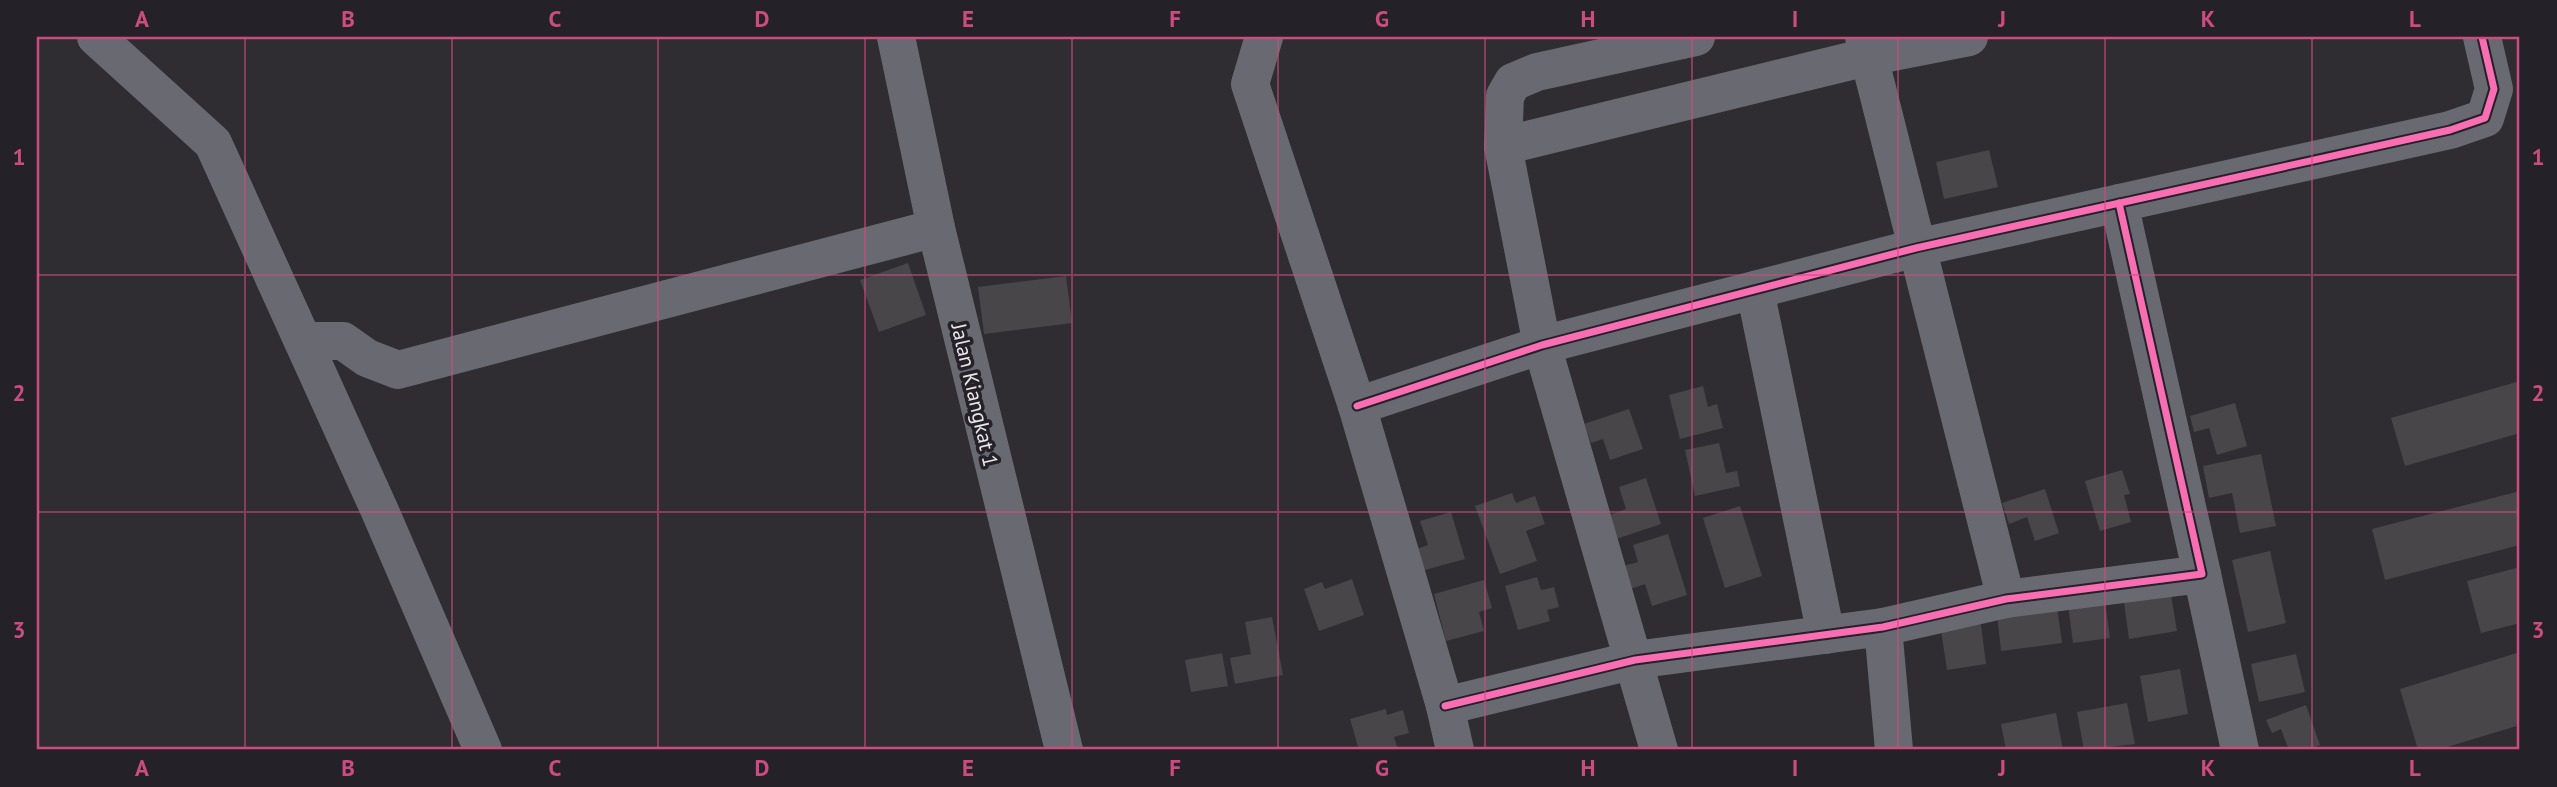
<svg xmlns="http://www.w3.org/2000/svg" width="2557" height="787" viewBox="0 0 2557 787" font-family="'PT Sans',sans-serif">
<rect width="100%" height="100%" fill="#2f2d31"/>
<g fill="#484648">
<path d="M 1989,150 L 1998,187 L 1944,199 L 1936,162 Z"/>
<path d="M 908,263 L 926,315 L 879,332 L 860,280 Z"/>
<path d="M 1066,276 L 1072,323 L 984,334 L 978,287 Z"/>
<path d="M 2520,381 L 2520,433 L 2405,466 L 2391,418 Z"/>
<path d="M 1703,386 L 1708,407 L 1717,404 L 1723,428 L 1680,439 L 1669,395 Z"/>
<path d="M 2235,403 L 2247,446 L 2217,455 L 2209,428 L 2194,432 L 2190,416 Z"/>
<path d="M 1629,409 L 1643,449 L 1610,460 L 1603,439 L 1591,443 L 1584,424 Z"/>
<path d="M 1719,443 L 1726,473 L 1737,471 L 1740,486 L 1695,496 L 1685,450 Z"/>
<path d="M 2261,454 L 2276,526 L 2240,533 L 2232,493 L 2209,498 L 2203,466 Z"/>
<path d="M 2122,470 L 2130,494 L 2124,495 L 2131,522 L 2100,531 L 2085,481 Z"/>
<path d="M 1646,478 L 1661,524 L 1616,539 L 1609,515 L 1626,509 L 1619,487 Z"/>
<path d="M 2045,489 L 2059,533 L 2035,541 L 2027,517 L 2009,524 L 2002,503 Z"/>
<path d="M 2520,491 L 2520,545 L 2385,580 L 2372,529 Z"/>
<path d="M 1512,493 L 1516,503 L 1535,496 L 1545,524 L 1526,531 L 1537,561 L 1500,574 L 1475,506 Z"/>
<path d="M 1740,506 L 1762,576 L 1725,588 L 1703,518 Z"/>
<path d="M 1451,512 L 1465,559 L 1414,573 L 1408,552 L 1428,545 L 1420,521 Z"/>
<path d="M 1668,534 L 1687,595 L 1652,606 L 1645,584 L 1630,589 L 1623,566 L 1638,562 L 1633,545 Z"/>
<path d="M 2270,551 L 2286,623 L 2248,632 L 2232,560 Z"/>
<path d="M 2520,567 L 2520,623 L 2481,633 L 2467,581 Z"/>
<path d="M 1537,577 L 1541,590 L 1554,587 L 1559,607 L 1547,610 L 1550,621 L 1518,630 L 1505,586 Z"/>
<path d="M 1352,579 L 1364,615 L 1319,631 L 1304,589 L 1322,582 L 1325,589 Z"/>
<path d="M 1484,580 L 1492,608 L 1479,612 L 1484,631 L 1446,641 L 1434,594 Z"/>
<path d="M 2170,588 L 2177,631 L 2129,639 L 2123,595 Z"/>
<path d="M 2104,594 L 2110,638 L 2073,643 L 2068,605 Z"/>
<path d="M 2057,606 L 2062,643 L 2001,651 L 1997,614 Z"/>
<path d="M 1272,617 L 1283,675 L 1235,684 L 1230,658 L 1251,654 L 1245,622 Z"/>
<path d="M 1980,617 L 1986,664 L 1947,670 L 1940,624 Z"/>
<path d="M 2520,652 L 2520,725 L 2437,750 L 2418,750 L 2400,689 Z"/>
<path d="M 1222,653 L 1228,686 L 1191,692 L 1185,660 Z"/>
<path d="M 2296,654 L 2305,692 L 2259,702 L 2251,664 Z"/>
<path d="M 2180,669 L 2188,714 L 2148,722 L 2140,676 Z"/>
<path d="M 2127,703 L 2135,744 L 2084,750 L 2077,712 Z"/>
<path d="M 2306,705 L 2320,745 L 2307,750 L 2289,750 L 2281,729 L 2272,733 L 2266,720 Z"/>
<path d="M 1386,709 L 1387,715 L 1403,710 L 1409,733 L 1394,737 L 1398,750 L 1359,750 L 1350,719 Z"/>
<path d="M 2056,713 L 2063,750 L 2006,750 L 2001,724 Z"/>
</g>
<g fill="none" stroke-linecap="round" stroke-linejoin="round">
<g stroke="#696972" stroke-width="38">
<path d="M 96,37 L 213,143 L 379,509 L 483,750"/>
<path d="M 896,37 L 936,228 L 1064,750"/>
<path d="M 1264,37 L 1250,84 L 1357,406 L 1445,706 L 1455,750"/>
<path d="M 1864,37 L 2006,599"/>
<path d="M 1503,146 L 1867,57 L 1969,37"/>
<path d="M 1755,290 L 1826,635"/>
<path d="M 303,341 L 343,341 L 367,358 L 398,370 L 936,228"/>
<path d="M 1357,406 L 1542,345 L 1916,248 L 2450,130 L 2485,118 L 2494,89 L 2482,37"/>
<path d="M 2202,574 L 2240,750"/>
<path d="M 1883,627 L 1894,750"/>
<path d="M 1445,706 L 1635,660 L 1883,627 L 2006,599 L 2202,574 L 2119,203"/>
<path d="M 1659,750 L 1542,345 L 1503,146 L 1505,96 L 1513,82 L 1537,72 L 1696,37"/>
</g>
<defs>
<g id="cycleway">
<path d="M 1357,406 L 1542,345 L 1916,248 L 2450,130 L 2485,118 L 2494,89 L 2482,37"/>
<path d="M 1445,706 L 1635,660 L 1883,627 L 2006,599 L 2202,574 L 2119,203"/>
</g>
</defs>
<use href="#cycleway" stroke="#242228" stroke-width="11"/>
<use href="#cycleway" stroke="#f96db3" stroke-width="7"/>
</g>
<path fill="none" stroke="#cc4c7f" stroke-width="2" stroke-opacity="0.55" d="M 245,37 L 245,750M 452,37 L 452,750M 658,37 L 658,750M 865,37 L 865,750M 1072,37 L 1072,750M 1278,37 L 1278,750M 1485,37 L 1485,750M 1692,37 L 1692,750M 1898,37 L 1898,750M 2105,37 L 2105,750M 2312,37 L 2312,750M 37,275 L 2520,275M 37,512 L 2520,512"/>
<g text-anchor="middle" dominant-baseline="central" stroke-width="7" stroke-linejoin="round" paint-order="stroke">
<g font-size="21" fill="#e8e6ea" stroke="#242228">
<text transform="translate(975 395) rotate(77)">Jalan Kiangkat 1</text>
</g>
</g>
<rect width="2557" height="787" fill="none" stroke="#242228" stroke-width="77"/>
<rect x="38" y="38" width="2480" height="710" fill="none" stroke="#cc4c7f" stroke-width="2.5"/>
<g font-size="23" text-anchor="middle" font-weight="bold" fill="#cc4c7f">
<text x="142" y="27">A</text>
<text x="348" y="27">B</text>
<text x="555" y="27">C</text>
<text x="762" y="27">D</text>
<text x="968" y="27">E</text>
<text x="1175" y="27">F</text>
<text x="1382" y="27">G</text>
<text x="1588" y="27">H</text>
<text x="1795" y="27">I</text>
<text x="2002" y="27">J</text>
<text x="2208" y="27">K</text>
<text x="2415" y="27">L</text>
<text x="19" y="165">1</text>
<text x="2538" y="165">1</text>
<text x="19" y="401">2</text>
<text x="2538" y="401">2</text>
<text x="19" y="638">3</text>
<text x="2538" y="638">3</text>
<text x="142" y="776">A</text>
<text x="348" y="776">B</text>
<text x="555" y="776">C</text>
<text x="762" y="776">D</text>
<text x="968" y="776">E</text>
<text x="1175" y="776">F</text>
<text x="1382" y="776">G</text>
<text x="1588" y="776">H</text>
<text x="1795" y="776">I</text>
<text x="2002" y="776">J</text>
<text x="2208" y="776">K</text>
<text x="2415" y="776">L</text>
</g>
</svg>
